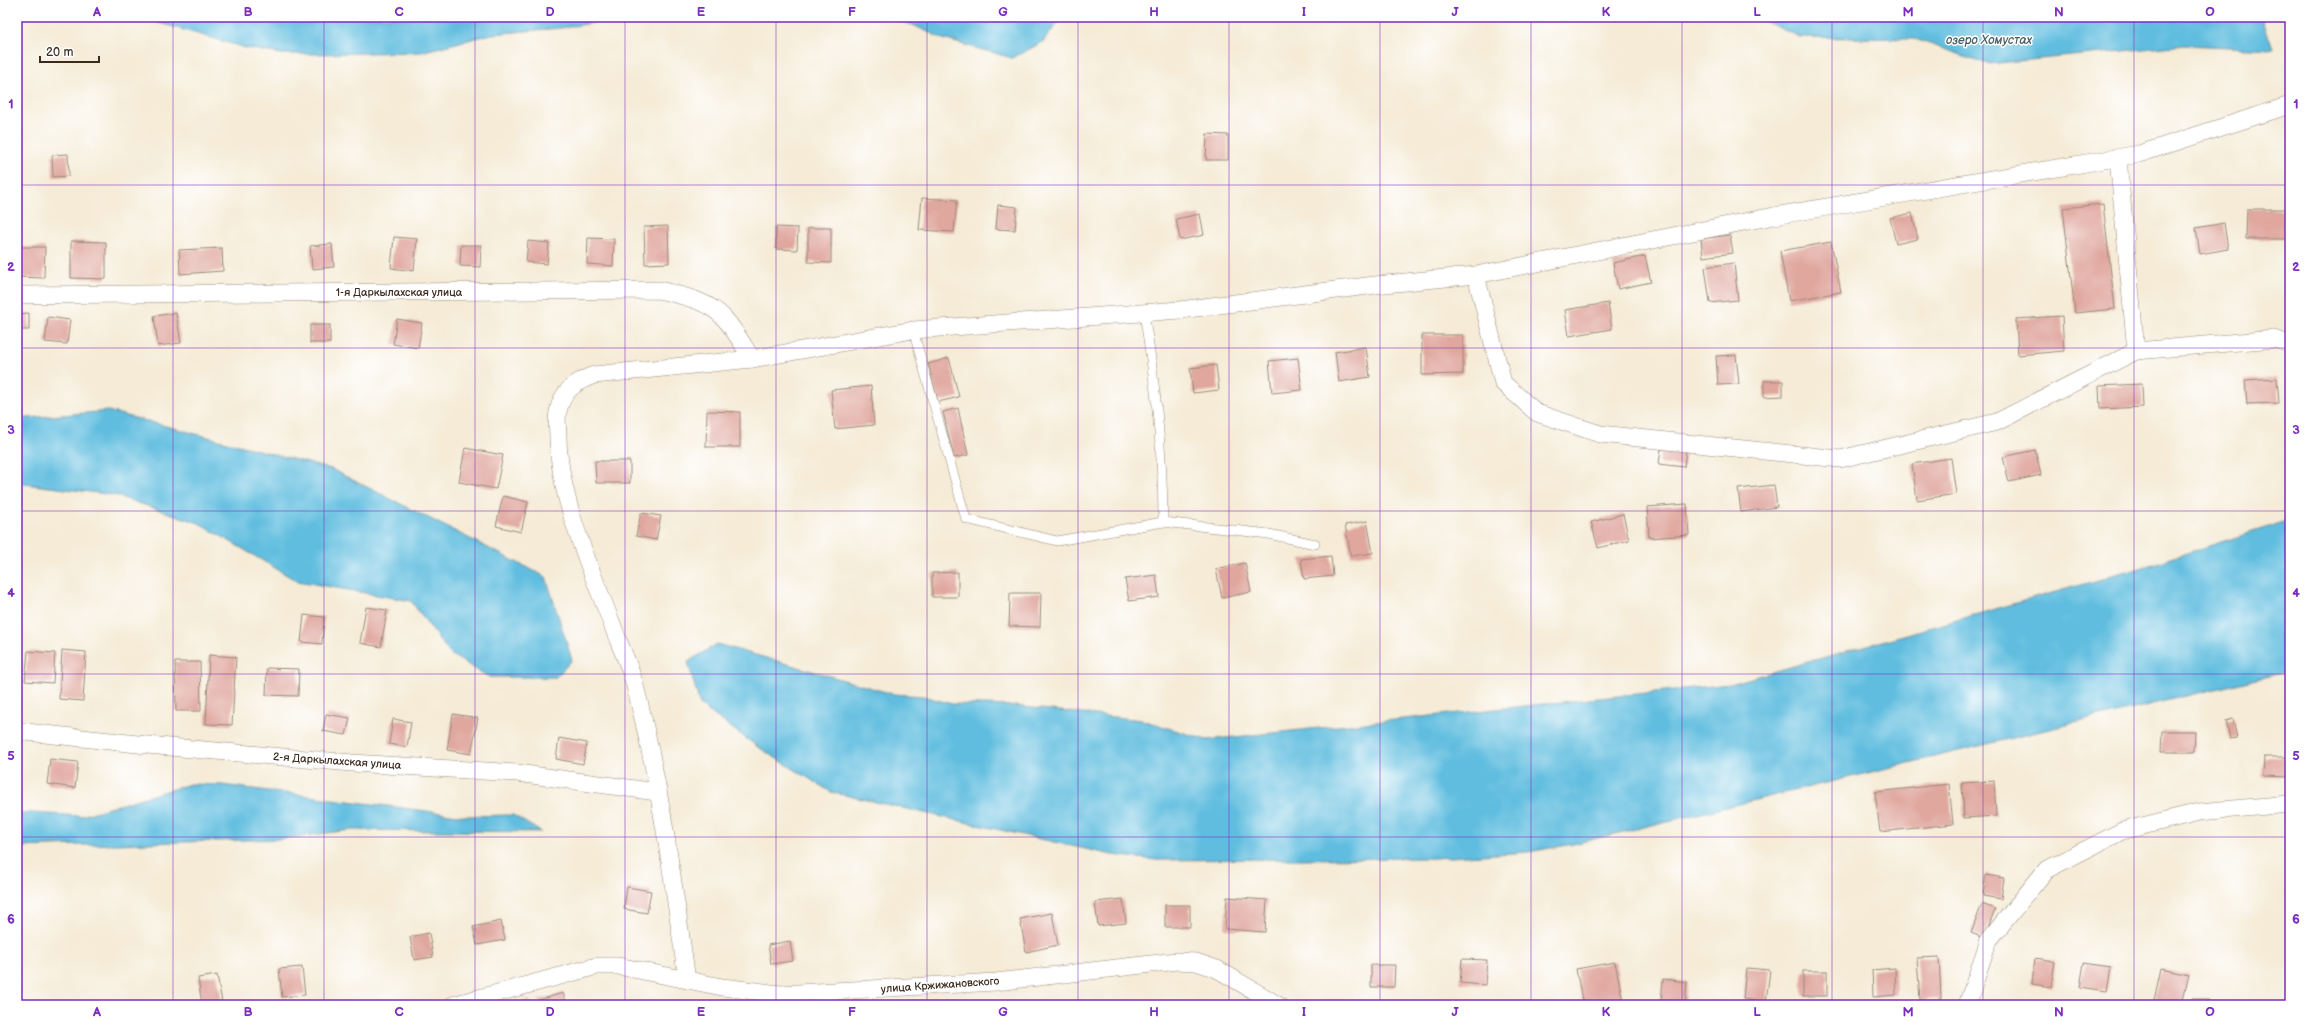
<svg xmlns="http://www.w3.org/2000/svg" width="2307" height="1022" viewBox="0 0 2307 1022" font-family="'Balsamiq Sans',sans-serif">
<rect width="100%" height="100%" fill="#fff"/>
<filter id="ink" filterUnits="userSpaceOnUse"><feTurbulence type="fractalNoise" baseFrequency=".025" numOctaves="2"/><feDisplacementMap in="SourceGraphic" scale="8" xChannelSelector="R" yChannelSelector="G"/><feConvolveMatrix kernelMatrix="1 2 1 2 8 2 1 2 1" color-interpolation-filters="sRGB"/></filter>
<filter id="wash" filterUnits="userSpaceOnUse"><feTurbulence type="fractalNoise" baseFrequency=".012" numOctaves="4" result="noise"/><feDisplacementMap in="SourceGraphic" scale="16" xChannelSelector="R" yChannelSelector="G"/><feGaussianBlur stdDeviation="0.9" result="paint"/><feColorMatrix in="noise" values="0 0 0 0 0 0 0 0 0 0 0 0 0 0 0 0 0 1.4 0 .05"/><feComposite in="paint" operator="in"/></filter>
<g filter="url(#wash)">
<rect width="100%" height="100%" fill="#f5ebd6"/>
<g fill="#61bddf" stroke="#4e747e">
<path d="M 139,17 L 612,17 L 598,22 L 561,28 L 492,34 L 421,52 L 315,54 L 281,54 L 246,48 Z"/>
<path d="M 885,17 L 1062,17 L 1043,42 L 1012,58 L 943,39 L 913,25 Z"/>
<path d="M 1755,17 L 2262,17 L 2273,49 L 2185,45 L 1988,64 L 1915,39 L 1800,37 Z"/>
<path d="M 108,411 L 331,469 L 546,577 L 572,660 L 556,677 L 489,677 L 450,654 L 411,601 L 297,581 L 199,523 L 114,495 L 17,483 L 17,419 Z"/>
<path d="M 2290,520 L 2290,671 L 1573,844 L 1528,852 L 1434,858 L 1157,860 L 1112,855 L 831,792 L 758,747 L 700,705 L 688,662 L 717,644 L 893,694 L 923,696 L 952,704 L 1014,706 L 1142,720 L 1207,740 L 1730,684 L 2137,569 Z"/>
<path d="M 190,784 L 222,785 L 466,816 L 513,815 L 541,832 L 351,830 L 280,839 L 17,847 L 17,812 L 81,816 Z"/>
</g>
<g id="blocks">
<g fill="#e0a79f">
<path d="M 1207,134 L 1228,135 L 1228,160 L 1206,160 Z"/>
<path d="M 68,154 L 69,176 L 53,177 L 52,155 Z"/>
<path d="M 922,198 L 957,200 L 954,232 L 919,230 Z"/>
<path d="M 2103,204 L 2115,309 L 2075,313 L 2063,208 Z"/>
<path d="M 998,205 L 1017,207 L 1015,230 L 996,229 Z"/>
<path d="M 2247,209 L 2290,209 L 2290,239 L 2246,239 Z"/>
<path d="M 1912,213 L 1918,239 L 1896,244 L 1890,218 Z"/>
<path d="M 1200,214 L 1204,235 L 1180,240 L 1176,219 Z"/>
<path d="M 2224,223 L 2228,249 L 2200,254 L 2196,228 Z"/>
<path d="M 668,226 L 669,263 L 645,264 L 644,227 Z"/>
<path d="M 776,227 L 798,228 L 797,250 L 776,249 Z"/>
<path d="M 808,228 L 831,228 L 831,263 L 808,262 Z"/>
<path d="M 1730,235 L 1733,253 L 1703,257 L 1701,239 Z"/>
<path d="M 394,237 L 417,239 L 414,271 L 391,268 Z"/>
<path d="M 588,238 L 614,239 L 613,266 L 587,264 Z"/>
<path d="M 71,241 L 106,242 L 106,279 L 71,278 Z"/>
<path d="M 528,241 L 549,243 L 547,264 L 526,262 Z"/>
<path d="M 1831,242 L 1841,292 L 1789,301 L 1780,251 Z"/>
<path d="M 332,244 L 334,267 L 312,269 L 310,246 Z"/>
<path d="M 461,245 L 481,245 L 480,267 L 460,266 Z"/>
<path d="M 17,247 L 45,247 L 44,278 L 17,277 Z"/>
<path d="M 222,248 L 223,271 L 180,274 L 179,250 Z"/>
<path d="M 1645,256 L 1651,282 L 1618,289 L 1613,263 Z"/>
<path d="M 1734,263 L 1738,300 L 1710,303 L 1705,267 Z"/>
<path d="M 1608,303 L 1612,329 L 1569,336 L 1565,310 Z"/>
<path d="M 29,313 L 29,330 L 17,330 L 17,314 Z"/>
<path d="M 176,313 L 181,343 L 158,346 L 154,316 Z"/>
<path d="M 2062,316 L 2064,351 L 2018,355 L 2016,319 Z"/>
<path d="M 48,317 L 70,320 L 67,344 L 45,342 Z"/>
<path d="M 397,319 L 422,323 L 418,348 L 393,344 Z"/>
<rect x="310" y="325" width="20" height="18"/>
<path d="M 1422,335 L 1463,335 L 1463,374 L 1422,375 Z"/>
<path d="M 1366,347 L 1370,377 L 1339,382 L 1335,352 Z"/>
<path d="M 1736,355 L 1739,384 L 1718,385 L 1716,356 Z"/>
<path d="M 949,358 L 959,397 L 938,402 L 928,364 Z"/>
<path d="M 1298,358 L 1302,390 L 1272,393 L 1269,361 Z"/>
<path d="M 1216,365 L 1219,390 L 1193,393 L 1190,368 Z"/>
<path d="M 2277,378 L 2279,403 L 2247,404 L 2245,380 Z"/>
<path d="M 1764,381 L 1783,381 L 1783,396 L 1764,397 Z"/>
<path d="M 2142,384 L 2143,407 L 2100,409 L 2099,386 Z"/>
<path d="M 871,386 L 874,425 L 835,429 L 831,390 Z"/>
<path d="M 958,408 L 968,455 L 954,458 L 943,412 Z"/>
<path d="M 707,411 L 740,412 L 740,447 L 706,447 Z"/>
<path d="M 465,448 L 503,455 L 496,489 L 459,482 Z"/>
<path d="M 1661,449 L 1686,451 L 1684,467 L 1659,464 Z"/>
<path d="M 2035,450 L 2041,475 L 2009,482 L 2003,457 Z"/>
<path d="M 1951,458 L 1956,494 L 1917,500 L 1912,464 Z"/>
<path d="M 595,461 L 630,461 L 630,483 L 596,483 Z"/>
<path d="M 1774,485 L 1777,507 L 1741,512 L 1738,489 Z"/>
<path d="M 503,496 L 528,502 L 521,532 L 496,526 Z"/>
<path d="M 1687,504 L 1689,535 L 1649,538 L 1647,507 Z"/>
<path d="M 641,513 L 661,516 L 656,540 L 636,536 Z"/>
<path d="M 1623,514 L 1629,540 L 1598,548 L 1591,522 Z"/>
<path d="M 1367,521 L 1373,553 L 1351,556 L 1345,525 Z"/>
<path d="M 1331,556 L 1333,576 L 1304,579 L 1301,559 Z"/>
<path d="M 1245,563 L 1251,592 L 1222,598 L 1216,569 Z"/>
<path d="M 958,572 L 958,597 L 932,597 L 932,573 Z"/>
<path d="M 1156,575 L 1159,597 L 1129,601 L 1125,579 Z"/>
<path d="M 1010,593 L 1041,593 L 1040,627 L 1009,626 Z"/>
<path d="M 366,607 L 387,610 L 381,647 L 360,643 Z"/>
<path d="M 304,615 L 324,617 L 322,644 L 301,642 Z"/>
<path d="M 62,650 L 86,652 L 83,701 L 59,699 Z"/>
<path d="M 28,651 L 55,653 L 53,683 L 25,681 Z"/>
<path d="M 209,655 L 236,657 L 232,725 L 206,724 Z"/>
<path d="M 175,662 L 200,662 L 201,711 L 176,711 Z"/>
<path d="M 267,668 L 299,669 L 298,696 L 266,695 Z"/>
<path d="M 326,714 L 350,718 L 346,735 L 323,731 Z"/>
<path d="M 453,714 L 478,718 L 471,754 L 447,750 Z"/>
<path d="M 393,719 L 411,722 L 407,747 L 389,744 Z"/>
<path d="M 2233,719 L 2237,738 L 2230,739 L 2226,721 Z"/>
<path d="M 2162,731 L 2195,731 L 2194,752 L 2161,752 Z"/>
<path d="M 559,738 L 587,743 L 583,764 L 556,759 Z"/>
<path d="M 2264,757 L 2290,757 L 2290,777 L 2263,776 Z"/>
<path d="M 50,759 L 78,762 L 75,788 L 47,784 Z"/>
<path d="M 1994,781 L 1996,816 L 1964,818 L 1962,783 Z"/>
<path d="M 1949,784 L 1953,824 L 1880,832 L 1875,792 Z"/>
<path d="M 1986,875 L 2004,878 L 2001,899 L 1983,896 Z"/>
<path d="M 627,887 L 651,891 L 647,913 L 624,909 Z"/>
<path d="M 1227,897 L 1267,900 L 1265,932 L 1225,929 Z"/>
<path d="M 1123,899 L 1126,923 L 1098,926 L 1095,902 Z"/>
<path d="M 1982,904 L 1995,909 L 1984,938 L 1971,933 Z"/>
<rect x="1165" y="905" width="25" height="22"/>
<path d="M 1052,913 L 1058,945 L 1026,952 L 1020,919 Z"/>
<path d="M 501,921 L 505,940 L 477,945 L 473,927 Z"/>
<path d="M 429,933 L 433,957 L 414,960 L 410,937 Z"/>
<path d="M 790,941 L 793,961 L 771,964 L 768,945 Z"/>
<path d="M 1939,957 L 1941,999 L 1920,1000 L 1917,958 Z"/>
<path d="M 2035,958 L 2055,961 L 2051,987 L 2032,984 Z"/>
<path d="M 1462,959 L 1487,960 L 1485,985 L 1460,983 Z"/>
<path d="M 1615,962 L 1623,1001 L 1602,1005 L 1583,1005 L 1576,969 Z"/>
<path d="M 2084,963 L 2111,967 L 2107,991 L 2080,987 Z"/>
<path d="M 1371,965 L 1395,965 L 1394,987 L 1371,987 Z"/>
<path d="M 302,967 L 305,995 L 282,997 L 279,969 Z"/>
<path d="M 1746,968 L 1770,970 L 1766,1002 L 1743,999 Z"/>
<path d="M 1895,968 L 1896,995 L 1873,997 L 1872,970 Z"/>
<path d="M 2161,968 L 2189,974 L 2182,1005 L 2153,1005 Z"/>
<rect x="1803" y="971" width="24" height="25"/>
<path d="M 217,975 L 222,1002 L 202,1005 L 198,978 Z"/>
<path d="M 1663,979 L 1687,982 L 1685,1004 L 1661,1002 Z"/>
<path d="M 563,993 L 567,1005 L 540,1005 L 539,1000 Z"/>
<path d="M 2193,999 L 2209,999 L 2209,1005 L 2192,1005 Z"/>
<path d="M 529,1000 L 530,1005 L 511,1005 Z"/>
</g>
</g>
</g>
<g filter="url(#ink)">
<use href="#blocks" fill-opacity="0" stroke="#988a7a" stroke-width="1"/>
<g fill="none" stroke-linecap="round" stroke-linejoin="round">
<defs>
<g id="service">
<path d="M 1144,313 C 1155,380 1163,455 1163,522"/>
<path d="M 913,330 L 966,519 L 1057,541 L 1163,522 L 1269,534 L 1315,544"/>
</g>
<g id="minor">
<path d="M 2118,158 L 2136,351"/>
<path d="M 1476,275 L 1503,383 L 1537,413 L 1600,434 L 1840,459 L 1997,422 L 2136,351 L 2274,339 L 2290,344"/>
<path d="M 17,295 L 659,290 C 682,296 707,300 724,318 C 735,330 743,345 752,359"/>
<path d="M 17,731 L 147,745 L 352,763 L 517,773 L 657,792"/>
<path d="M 687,980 C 673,881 660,780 634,682 C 630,668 624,654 618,640 C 595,577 559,504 558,437 C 558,429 556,420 558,412 C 562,391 575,382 594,375 L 752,359 L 913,330 L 1180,310 L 1375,285 L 1476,275 L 1774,216 L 2139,154 L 2290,105"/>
<path d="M 453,1005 L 597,966 L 618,966 L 722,987 L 780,994 L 996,982 L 1177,961 L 1196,962 L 1217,969 L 1278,1005"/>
<path d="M 1967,1005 L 1989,940 L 2046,870 L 2122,831 L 2199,812 L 2290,804"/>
</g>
</defs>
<use href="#service" stroke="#988a7a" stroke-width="10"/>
<use href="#minor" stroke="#988a7a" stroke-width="18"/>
<use href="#service" stroke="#fff" stroke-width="9"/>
<use href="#minor" stroke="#fff" stroke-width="17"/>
</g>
</g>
<path fill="none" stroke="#7b2cbf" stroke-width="1" stroke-opacity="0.55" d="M 173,17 L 173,1005M 324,17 L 324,1005M 475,17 L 475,1005M 625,17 L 625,1005M 776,17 L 776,1005M 927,17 L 927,1005M 1078,17 L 1078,1005M 1229,17 L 1229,1005M 1380,17 L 1380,1005M 1531,17 L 1531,1005M 1682,17 L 1682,1005M 1832,17 L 1832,1005M 1983,17 L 1983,1005M 2134,17 L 2134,1005M 17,185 L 2290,185M 17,348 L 2290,348M 17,511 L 2290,511M 17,674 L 2290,674M 17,837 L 2290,837"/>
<g text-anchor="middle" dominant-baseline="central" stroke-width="3" stroke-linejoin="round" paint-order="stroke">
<g font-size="11" fill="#3b2a1e" stroke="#fff">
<text x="399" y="292">1-я Даркылахская улица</text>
<text transform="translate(337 761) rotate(4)">2-я Даркылахская улица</text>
<text transform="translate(940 985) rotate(-4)">улица Кржижановского</text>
</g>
<g font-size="12" font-style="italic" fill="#485d62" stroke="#fff">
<text x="1989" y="40">озеро Хомустах</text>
</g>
</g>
<rect width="2307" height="1022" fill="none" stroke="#fff" stroke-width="44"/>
<path d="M40 56v6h59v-6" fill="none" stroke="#3b2a1e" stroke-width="2"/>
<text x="46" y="56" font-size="12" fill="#3b2a1e" stroke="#ffffff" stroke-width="3" paint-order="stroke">20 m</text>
<rect x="22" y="22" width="2263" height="978" fill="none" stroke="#7b2cbf" stroke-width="1.5"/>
<g font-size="13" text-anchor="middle" font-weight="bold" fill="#7b2cbf">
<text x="97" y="16">A</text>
<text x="248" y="16">B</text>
<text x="399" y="16">C</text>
<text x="550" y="16">D</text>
<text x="701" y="16">E</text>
<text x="852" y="16">F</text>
<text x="1003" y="16">G</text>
<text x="1154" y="16">H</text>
<text x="1304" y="16">I</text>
<text x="1455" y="16">J</text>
<text x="1606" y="16">K</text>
<text x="1757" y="16">L</text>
<text x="1908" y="16">M</text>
<text x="2059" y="16">N</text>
<text x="2210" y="16">O</text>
<text x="11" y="108">1</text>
<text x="2296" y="108">1</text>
<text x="11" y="271">2</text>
<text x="2296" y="271">2</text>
<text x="11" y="434">3</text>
<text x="2296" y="434">3</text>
<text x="11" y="597">4</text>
<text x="2296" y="597">4</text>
<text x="11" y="760">5</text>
<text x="2296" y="760">5</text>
<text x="11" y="923">6</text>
<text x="2296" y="923">6</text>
<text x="97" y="1016">A</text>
<text x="248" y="1016">B</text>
<text x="399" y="1016">C</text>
<text x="550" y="1016">D</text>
<text x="701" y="1016">E</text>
<text x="852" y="1016">F</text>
<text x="1003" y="1016">G</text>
<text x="1154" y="1016">H</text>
<text x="1304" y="1016">I</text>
<text x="1455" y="1016">J</text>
<text x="1606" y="1016">K</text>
<text x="1757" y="1016">L</text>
<text x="1908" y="1016">M</text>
<text x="2059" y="1016">N</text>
<text x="2210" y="1016">O</text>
</g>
</svg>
